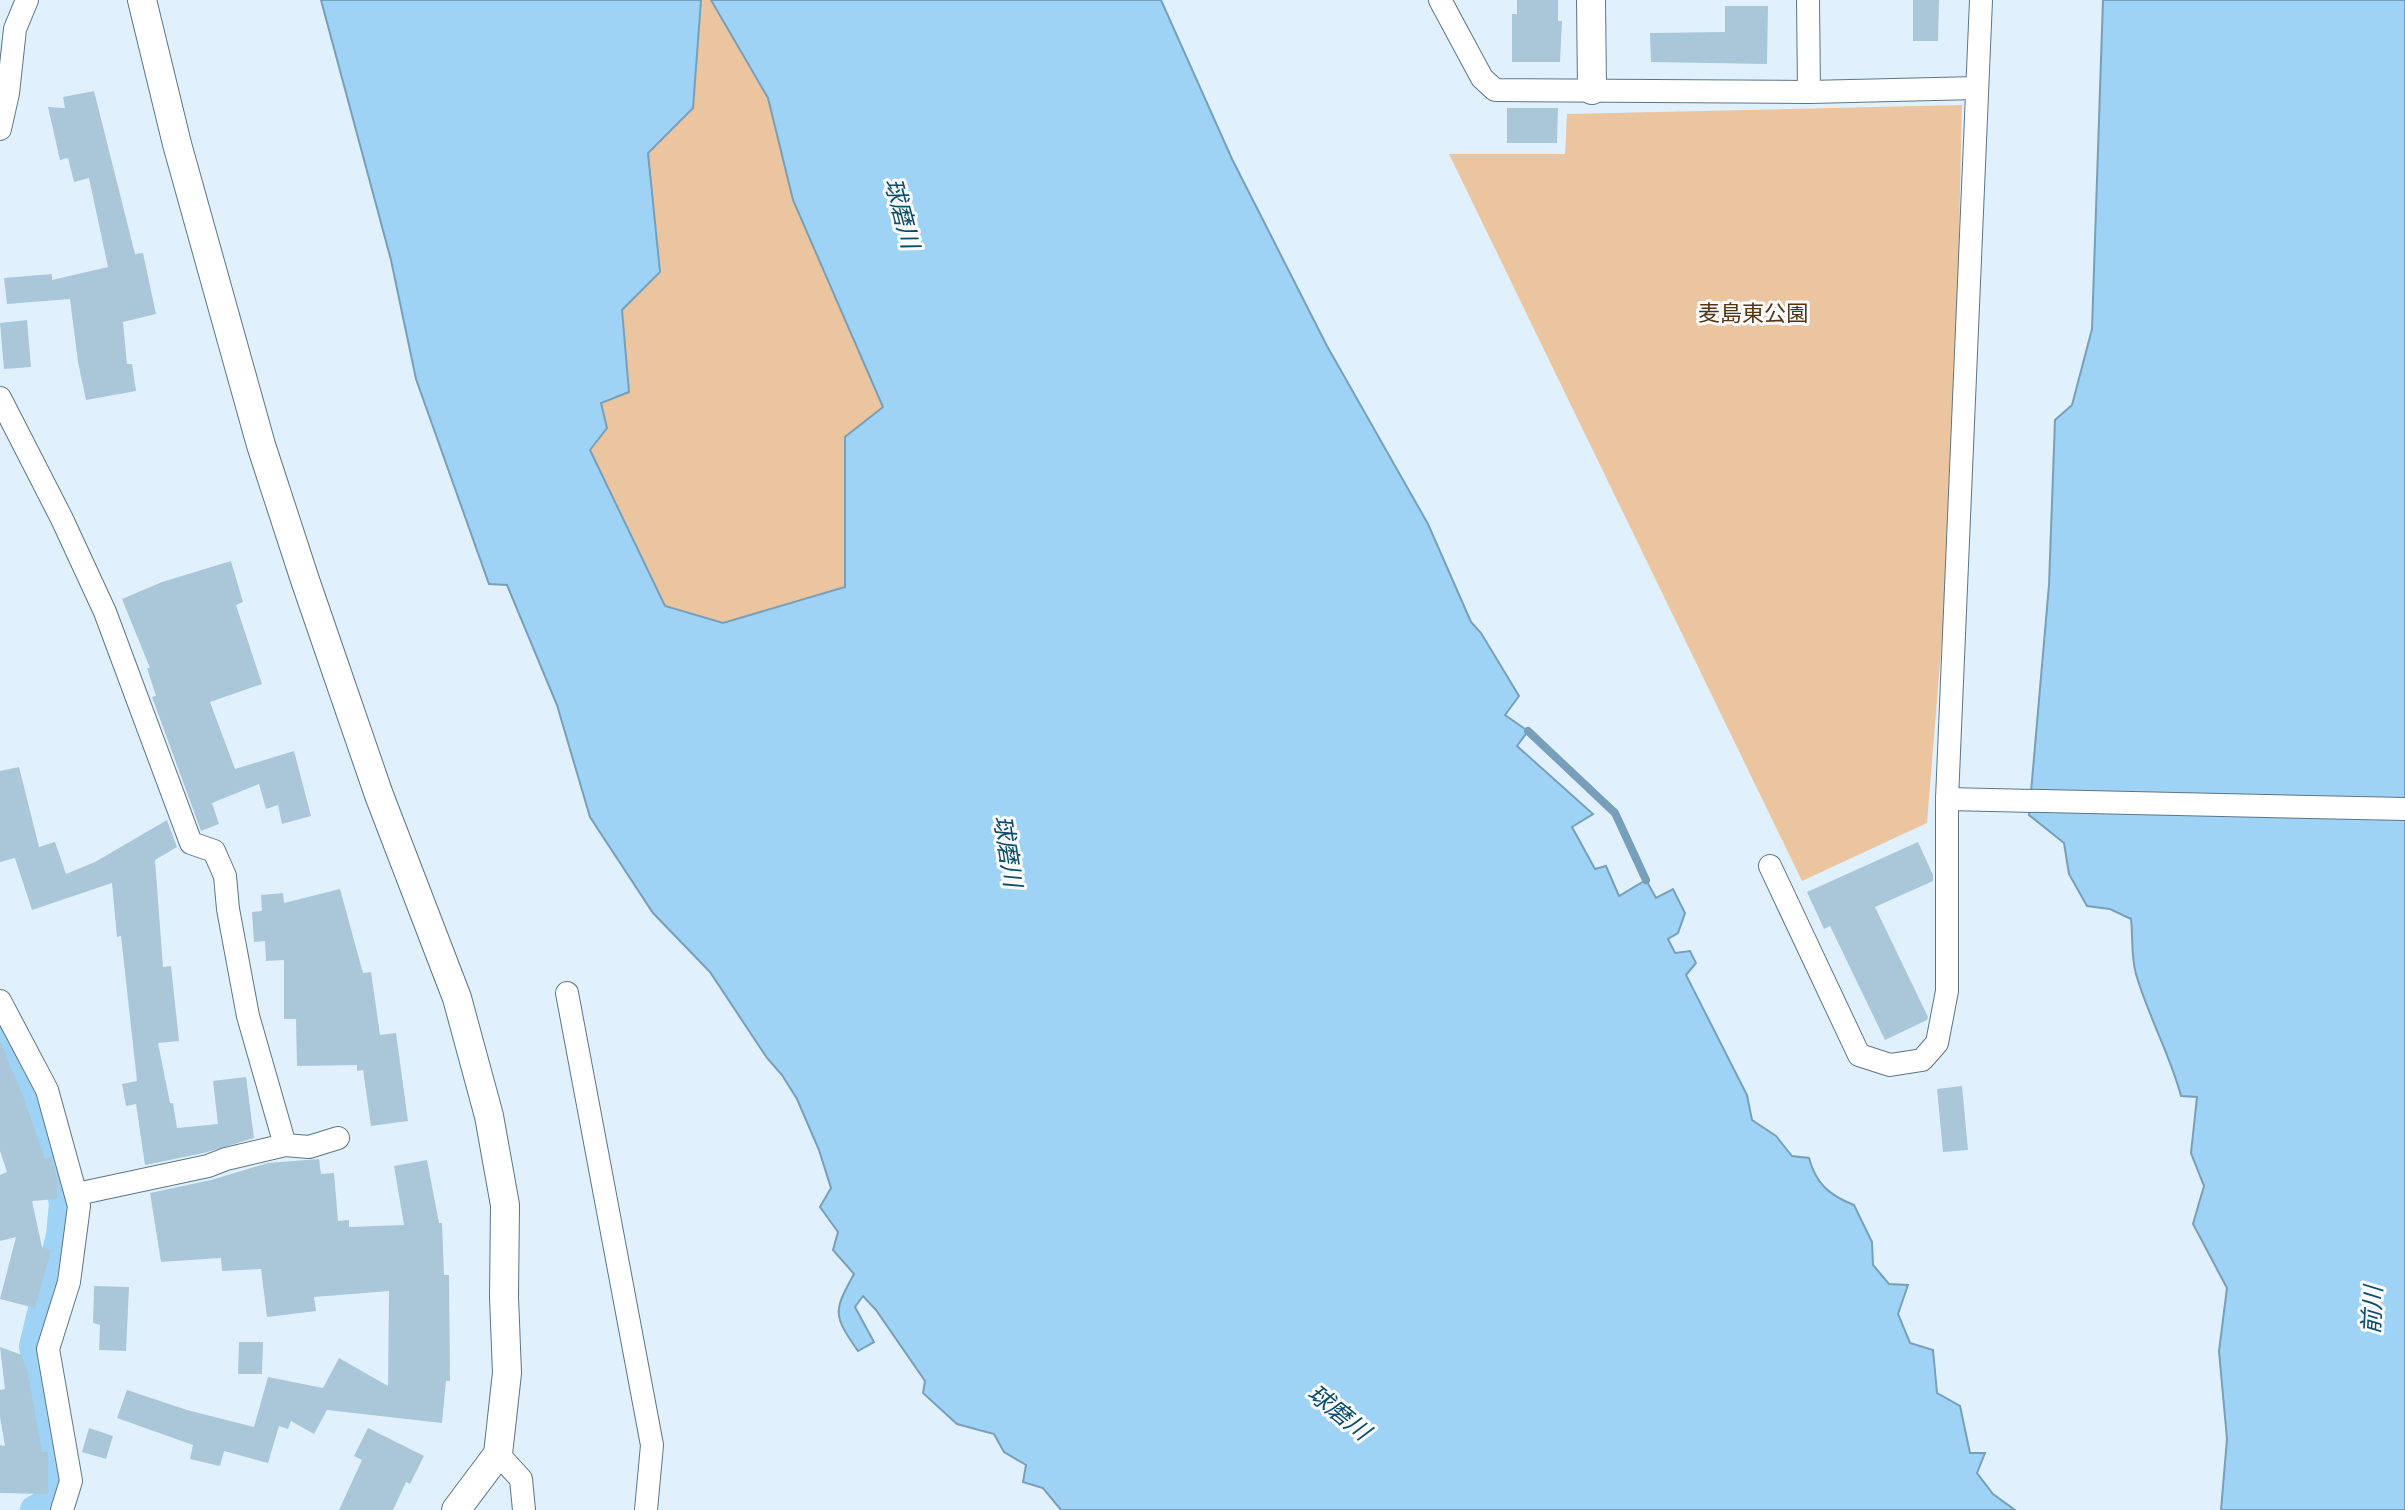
<svg xmlns="http://www.w3.org/2000/svg" width="2405" height="1510" viewBox="0 0 2405 1510" font-family="Jost,'Noto Sans JP',sans-serif">
<rect width="100%" height="100%" fill="#e0f1fd"/>
<g fill="#eac5a0">
<path d="M 701,0 L 711,0 L 768,98 L 793,200 L 883,407 L 845,437 L 845,587 L 723,623 L 665,606 L 590,450 L 607,428 L 601,403 L 629,392 L 622,310 L 660,271 L 648,152 L 693,108 Z"/>
<path d="M 1962,105 L 1953,503 L 1927,823 L 1802,881 L 1449,154 L 1565,154 L 1567,114 Z"/>
</g>
<g fill="#9fd3f5" stroke="#789fb9" stroke-width="2">
<path d="M 321,0 L 701,0 L 693,108 L 648,153 L 660,272 L 622,310 L 629,392 L 601,403 L 607,428 L 590,450 L 665,606 L 723,623 L 845,587 L 845,437 L 883,407 L 793,200 L 768,98 L 711,0 L 1161,0 L 1232,159 L 1327,346 L 1428,524 L 1471,622 L 1481,633 L 1519,696 L 1505,715 L 1528,731 L 1517,746 L 1593,814 L 1572,827 L 1595,869 L 1606,866 L 1619,896 L 1646,880 L 1656,898 L 1673,889 L 1685,913 L 1678,933 L 1668,939 L 1675,953 L 1690,951 L 1696,963 L 1686,975 L 1747,1095 L 1752,1120 L 1776,1136 L 1792,1156 L 1809,1158 C 1816,1184 1829,1195 1854,1205 L 1872,1242 L 1873,1265 L 1889,1284 L 1908,1285 L 1898,1314 L 1910,1343 L 1933,1350 L 1937,1393 L 1960,1406 L 1970,1453 L 1985,1453 L 1977,1473 L 1993,1494 L 2015,1510 L 1061,1510 L 1043,1488 L 1023,1482 L 1026,1465 L 1004,1452 L 994,1434 L 957,1424 L 923,1393 L 925,1381 L 876,1310 L 863,1296 L 855,1307 L 874,1342 L 858,1351 C 833,1315 833,1312 854,1274 L 833,1250 L 838,1232 L 820,1207 L 831,1188 L 819,1150 L 797,1099 L 782,1075 L 767,1058 L 710,972 L 653,913 L 590,817 L 557,705 L 507,585 L 489,584 L 416,379 L 391,260 Z"/>
<path d="M 2103,0 L 2405,0 L 2405,1510 L 2221,1510 L 2227,1439 L 2219,1351 L 2227,1288 L 2193,1224 L 2204,1186 L 2191,1153 L 2197,1097 L 2181,1096 C 2170,1054 2148,1016 2136,974 C 2131,957 2133,936 2131,919 L 2110,909 L 2087,906 L 2069,874 L 2064,843 L 2029,815 L 2049,585 L 2055,420 L 2072,405 L 2092,329 Z"/>
</g>
<g fill="none" stroke-linecap="round" stroke-linejoin="round">
<path stroke="#789fb9" stroke-width="8" d="M 1528,731 L 1615,813 L 1646,880"/>
<path stroke="#9fd3f5" stroke-width="30" d="M 0,1028 L 35,1087 L 53,1151 L 64,1204 L 61,1235 L 34,1346 L 56,1475 C 55,1491 51,1503 35,1510"/>
</g>
<g fill="#aac7da">
<path d="M 1517,0 L 1558,0 L 1558,21 L 1562,21 L 1560,62 L 1512,62 L 1512,14 L 1517,14 Z"/>
<path d="M 1913,0 L 1939,0 L 1938,41 L 1913,41 Z"/>
<path d="M 1725,6 L 1768,6 L 1767,64 L 1651,62 L 1650,33 L 1725,32 Z"/>
<path d="M 94,91 L 135,254 L 143,253 L 156,314 L 123,322 L 127,364 L 132,364 L 136,391 L 86,400 L 78,362 L 70,299 L 7,304 L 4,278 L 52,274 L 52,280 L 108,267 L 89,178 L 74,182 L 68,158 L 60,160 L 48,107 L 65,108 L 63,97 Z"/>
<path d="M 1507,108 L 1558,108 L 1557,143 L 1507,143 Z"/>
<path d="M 27,320 L 31,367 L 4,369 L 0,323 Z"/>
<path d="M 231,561 L 243,602 L 236,605 L 262,684 L 210,702 L 235,769 L 294,751 L 311,816 L 282,824 L 278,805 L 266,809 L 259,784 L 212,803 L 219,824 L 201,831 L 152,697 L 156,696 L 147,668 L 150,668 L 122,599 L 162,582 Z"/>
<path d="M 19,767 L 39,847 L 55,842 L 66,874 L 95,862 L 167,820 L 177,847 L 155,860 L 163,967 L 171,966 L 179,1041 L 158,1043 L 170,1103 L 173,1103 L 177,1128 L 218,1124 L 213,1081 L 246,1077 L 254,1138 L 204,1153 L 145,1165 L 136,1104 L 126,1106 L 122,1084 L 137,1081 L 121,936 L 117,937 L 112,883 L 32,910 L 15,858 L 0,862 L 0,771 Z"/>
<path d="M 1918,842 L 1933,875 L 1933,881 L 1875,907 L 1928,1017 L 1927,1020 L 1885,1040 L 1830,926 L 1824,929 L 1807,892 Z"/>
<path d="M 340,889 L 363,973 L 371,972 L 380,1035 L 396,1033 L 408,1121 L 371,1126 L 363,1070 L 357,1071 L 357,1065 L 297,1066 L 296,1019 L 284,1019 L 284,960 L 266,961 L 265,941 L 254,942 L 252,912 L 262,911 L 261,895 L 283,893 L 284,903 Z"/>
<path d="M 0,1041 L 23,1096 L 45,1159 L 51,1157 L 57,1178 L 57,1199 L 32,1201 L 42,1247 L 51,1250 L 35,1308 L 0,1299 L 16,1237 L 0,1241 L 0,1175 L 7,1172 L 0,1151 Z"/>
<path d="M 1962,1086 L 1968,1150 L 1943,1152 L 1937,1089 Z"/>
<path d="M 319,1159 L 321,1174 L 334,1173 L 338,1221 L 349,1220 L 349,1227 L 404,1225 L 394,1166 L 427,1160 L 439,1223 L 442,1223 L 444,1275 L 449,1275 L 450,1381 L 446,1381 L 442,1423 L 327,1410 L 314,1434 L 291,1421 L 288,1429 L 279,1426 L 268,1463 L 224,1451 L 220,1466 L 190,1459 L 193,1445 L 117,1418 L 127,1390 L 187,1410 L 254,1427 L 268,1377 L 323,1388 L 339,1358 L 388,1386 L 389,1291 L 314,1297 L 316,1311 L 267,1317 L 261,1269 L 222,1271 L 221,1258 L 161,1262 L 150,1193 L 211,1180 L 268,1163 Z"/>
<path d="M 94,1286 L 129,1287 L 126,1351 L 99,1350 L 100,1325 L 93,1323 Z"/>
<path d="M 239,1342 L 263,1342 L 262,1374 L 238,1374 Z"/>
<path d="M 0,1347 L 22,1355 L 25,1368 L 27,1368 L 42,1452 L 48,1452 L 48,1494 L 0,1493 L 0,1445 L 5,1446 L 0,1417 L 0,1390 L 5,1389 Z"/>
<path d="M 89,1428 L 113,1436 L 106,1459 L 82,1452 Z"/>
<path d="M 368,1428 L 424,1456 L 410,1484 L 406,1482 L 393,1510 L 339,1510 L 362,1460 L 354,1456 Z"/>
</g>
<g fill="none" stroke-linecap="round" stroke-linejoin="round">
<defs>
<g id="minor">
<path d="M 1440,0 L 1482,78 L 1495,90 L 1809,92 L 1977,88"/>
<path d="M 1808,0 L 1809,92"/>
<path d="M 0,129 L 8,93 L 15,29 L 27,0"/>
<path d="M 0,398 L 62,519 L 105,612 L 191,843 L 214,851 L 225,876 L 228,909 L 248,1016 L 285,1145"/>
<path d="M 1947,799 L 2405,809"/>
<path d="M 1770,866 L 1859,1055 L 1890,1065 L 1922,1060 L 1937,1043 L 1947,991 L 1947,799 L 1981,0"/>
<path d="M 567,993 L 652,1445 L 646,1510"/>
<path d="M 0,1001 L 47,1090 L 79,1206 L 69,1282 L 48,1349 L 71,1481 L 62,1510"/>
<path d="M 77,1194 L 208,1166 L 226,1159 L 285,1145 L 309,1147 L 338,1138"/>
<path d="M 498,1454 L 521,1479 L 524,1510"/>
</g>
<g id="tertiary">
<path d="M 142,0 L 177,144 L 261,445 L 305,580 L 379,795 L 457,998 L 489,1116 L 505,1205 L 504,1297 L 507,1373 L 498,1454 L 456,1510"/>
<path d="M 1591,0 L 1592,90"/>
</g>
</defs>
<use href="#minor" stroke="#5b7586" stroke-width="24"/>
<use href="#tertiary" stroke="#5b7586" stroke-width="30"/>
<use href="#minor" stroke="#fff" stroke-width="22"/>
<use href="#tertiary" stroke="#fff" stroke-width="28"/>
</g>
<g text-anchor="middle" dominant-baseline="central" stroke-width="6" stroke-linejoin="round" paint-order="stroke">
<g font-size="22" fill="#513515" stroke="#fbfbfb">
<text x="1753" y="313">麦島東公園</text>
</g>
<g font-size="24" font-style="italic" fill="#094c6c" stroke="#fbfbfb">
<text transform="translate(902 213) rotate(75)">球磨川</text>
<text transform="translate(1008 851) rotate(81)">球磨川</text>
<text transform="translate(2372 1310) rotate(-87)">前川</text>
<text transform="translate(1339 1412) rotate(39)">球磨川</text>
</g>
</g>
</svg>
